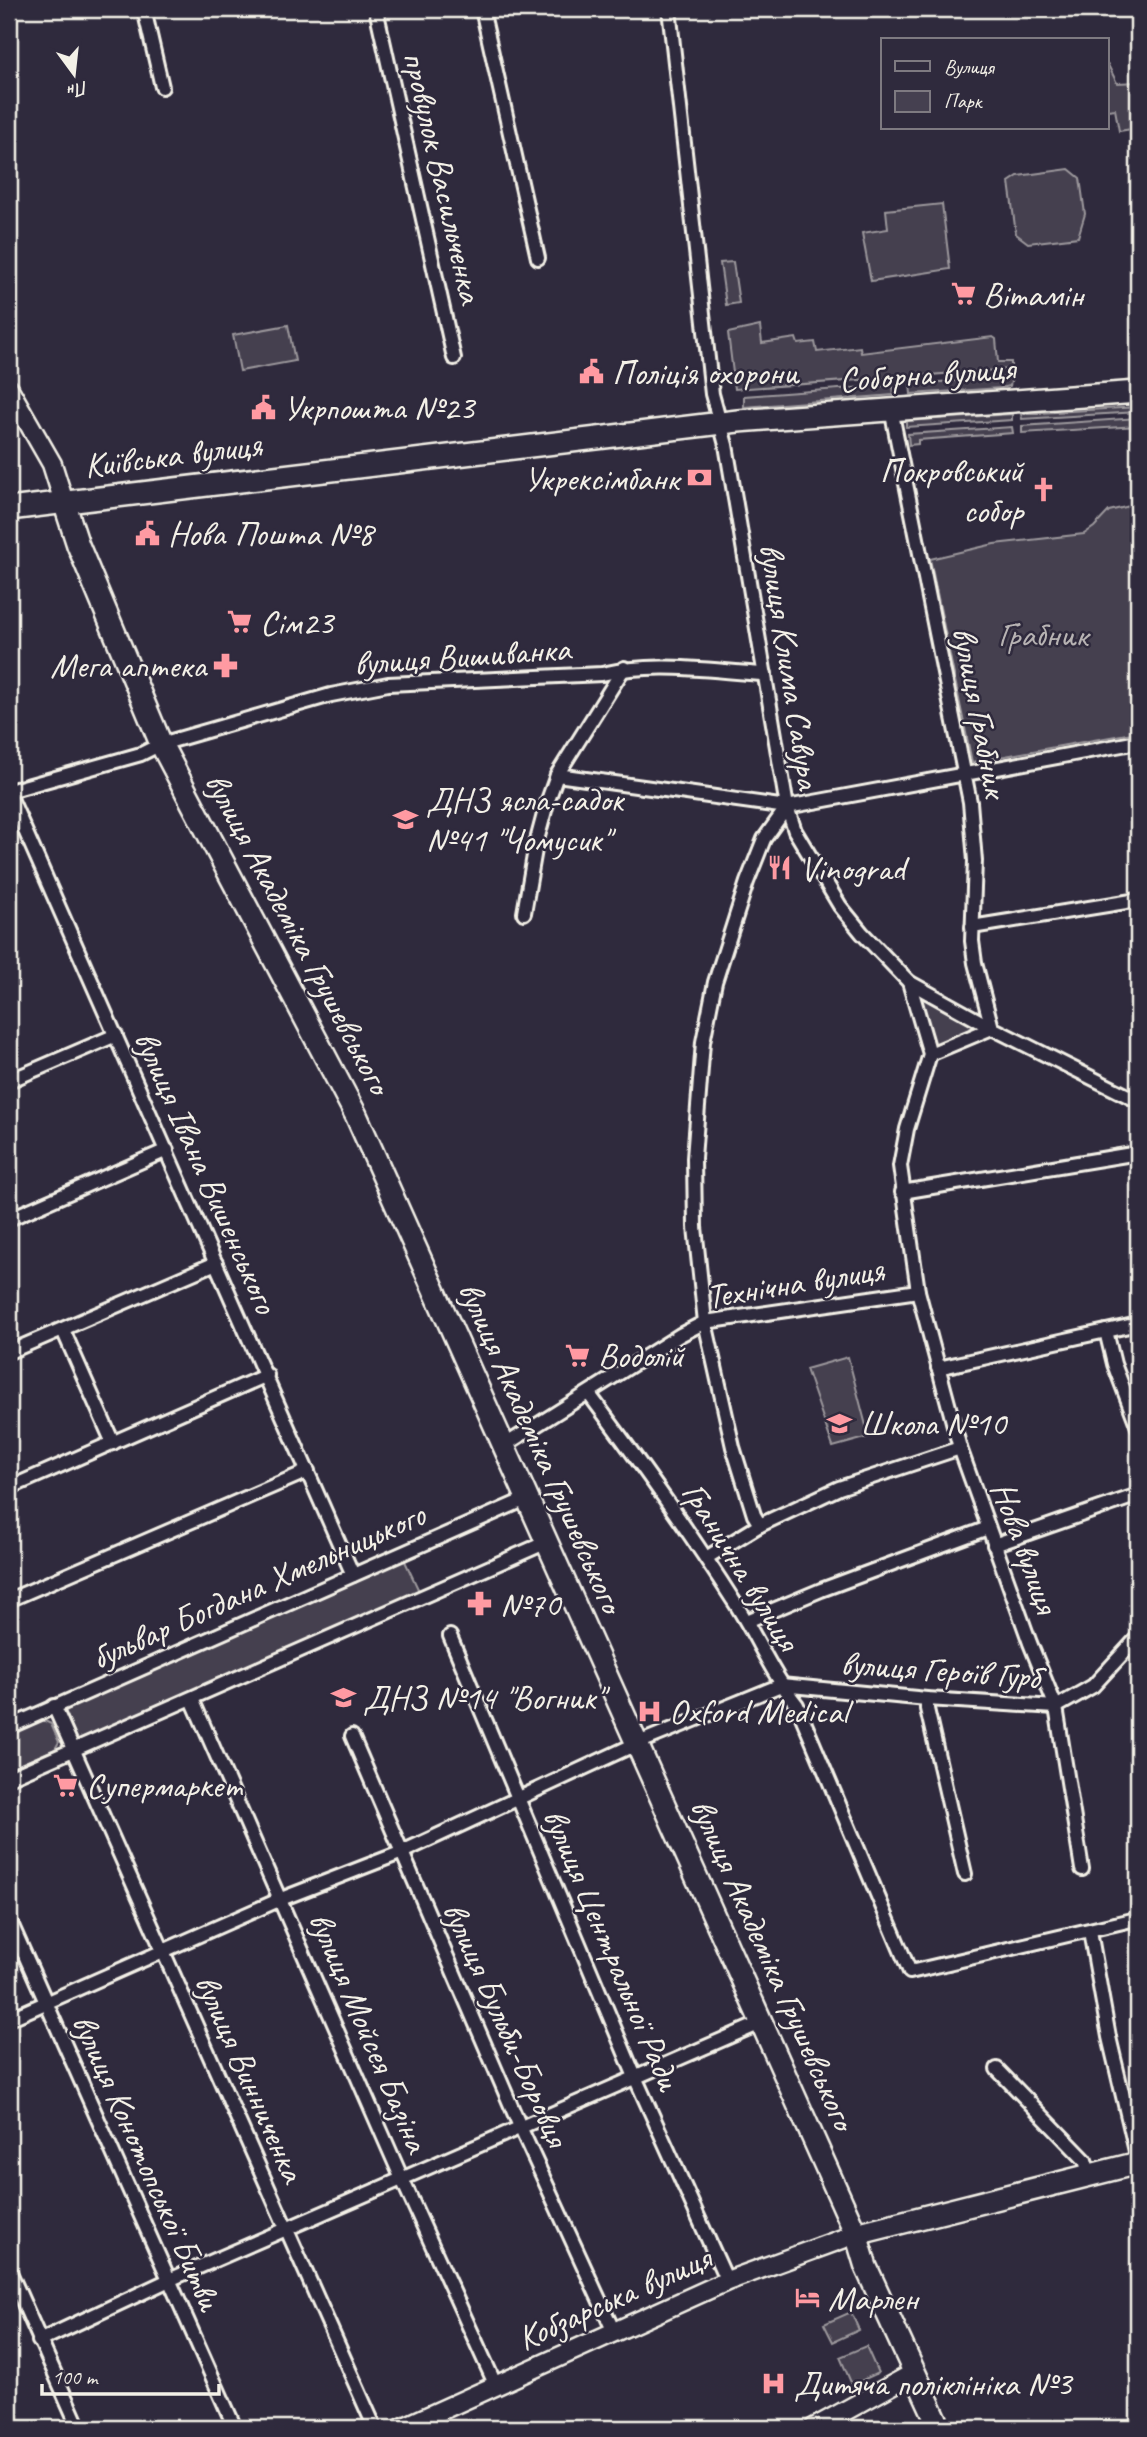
<svg xmlns="http://www.w3.org/2000/svg" width="1147" height="2437" viewBox="0 0 1147 2437" font-family="Caveat,sans-serif">
<rect width="100%" height="100%" fill="#2f2a3d"/>
<filter id="ink" filterUnits="userSpaceOnUse"><feTurbulence type="fractalNoise" baseFrequency=".0143" numOctaves="2"/><feDisplacementMap in="SourceGraphic" scale="14" xChannelSelector="R" yChannelSelector="G"/><feConvolveMatrix kernelMatrix="1 2 1 2 8 2 1 2 1" color-interpolation-filters="sRGB"/></filter>
<g filter="url(#ink)">
<g fill="#454050" stroke="#9c989c" stroke-width="2">
<path d="M 1107,63 L 1117,83 L 1138,82 L 1138,128 L 1119,131 L 1115,109 L 1107,110 Z"/>
<path d="M 1069,169 L 1080,178 L 1085,214 L 1078,237 L 1028,243 L 1016,234 L 1009,182 L 1018,176 Z"/>
<path d="M 942,204 L 950,269 L 871,281 L 862,233 L 888,229 L 886,210 Z"/>
<path d="M 733,262 L 739,303 L 726,305 L 720,263 Z"/>
<path d="M 288,325 L 295,361 L 240,371 L 233,335 Z"/>
<path d="M 760,326 L 762,343 L 796,338 L 798,344 L 815,342 L 817,352 L 860,347 L 861,353 L 993,337 L 996,339 L 998,362 L 1011,362 L 1011,369 L 735,389 L 728,333 Z"/>
<path d="M 1012,377 L 1010,386 L 1001,388 L 911,394 L 910,384 Z"/>
<path d="M 893,385 L 894,395 L 744,407 L 744,396 Z"/>
<path d="M 1138,407 L 1138,412 L 1022,419 L 1021,414 Z"/>
<path d="M 1012,414 L 1012,420 L 906,427 L 906,421 Z"/>
<path d="M 1138,418 L 1138,426 L 1022,433 L 1022,426 Z"/>
<path d="M 1012,427 L 1013,433 L 918,440 L 918,444 L 909,445 L 908,434 Z"/>
<path d="M 1138,504 L 1138,732 L 972,762 L 930,559 L 994,544 L 1084,534 L 1094,527 L 1109,511 Z"/>
<path d="M 924,997 L 973,1024 L 973,1029 L 933,1045 L 920,1000 Z"/>
<path d="M 848,1357 L 869,1437 L 833,1447 L 806,1369 Z"/>
<path d="M 404,1559 L 419,1591 L 78,1741 L 64,1709 Z"/>
<path d="M 43,1720 L 51,1724 L 59,1742 L 55,1749 L 9,1769 L 9,1735 Z"/>
<path d="M 851,2312 L 859,2330 L 833,2342 L 824,2324 Z"/>
<path d="M 866,2346 L 878,2373 L 852,2385 L 840,2357 Z"/>
</g>
<g fill="none" stroke-linecap="round" stroke-linejoin="round">
<defs>
<g id="street">
<path d="M 144,9 L 162,87"/>
<path d="M 376,9 L 454,358"/>
<path d="M 482,9 L 538,258"/>
<path d="M 669,9 L 712,394 L 726,445 L 787,807 L 795,831 L 840,906 L 862,933 L 909,982 L 930,1054 L 907,1129 L 900,1166 L 918,1291 L 960,1448 L 1030,1643 L 1056,1707 L 1082,1869"/>
<path d="M 891,409 L 970,802 L 975,861 L 972,941 L 975,963 L 992,1028"/>
<path d="M 557,775 L 787,807 L 1138,742"/>
<path d="M 10,790 L 12,801 L 353,1575"/>
<path d="M 9,791 L 141,754 L 161,744 L 331,695 L 388,684 L 602,674 C 655,661 711,671 765,674"/>
<path d="M 524,913 L 536,844 L 547,803 L 557,775 L 624,668"/>
<path d="M 972,927 L 1138,900"/>
<path d="M 909,982 L 992,1028 L 1138,1101"/>
<path d="M 930,1054 L 992,1028"/>
<path d="M 9,1081 L 116,1035"/>
<path d="M 902,1192 L 1138,1153"/>
<path d="M 9,1219 L 167,1150"/>
<path d="M 63,1330 L 113,1443"/>
<path d="M 1106,1331 L 1114,1364 L 1138,1427"/>
<path d="M 9,1352 L 216,1263"/>
<path d="M 938,1368 L 1138,1324"/>
<path d="M 589,1394 C 639,1461 688,1529 733,1600 C 756,1634 771,1673 797,1705 L 910,1972 L 1136,1919"/>
<path d="M 505,1445 L 680,1335 L 705,1322 L 918,1291"/>
<path d="M 9,1488 L 267,1375"/>
<path d="M 760,1525 L 754,1515 L 733,1447 L 705,1322 L 695,1227 L 694,1158 L 703,1042 L 715,982 L 747,882 L 764,839 L 787,807"/>
<path d="M 994,1545 L 1138,1495"/>
<path d="M 706,1558 L 760,1525 L 839,1488 L 960,1448"/>
<path d="M 9,1600 L 308,1471"/>
<path d="M 747,1621 L 821,1590 L 988,1528"/>
<path d="M 450,1636 L 635,2077 L 727,2281"/>
<path d="M 192,1699 L 402,2179 L 496,2386"/>
<path d="M 927,1699 L 927,1709 L 965,1874"/>
<path d="M 54,1706 L 375,2428"/>
<path d="M 9,1727 L 528,1498"/>
<path d="M 352,1736 L 521,2129 L 614,2332"/>
<path d="M 9,1778 L 547,1542"/>
<path d="M 9,1919 L 235,2428"/>
<path d="M 1090,1931 L 1109,2037 L 1138,2160"/>
<path d="M 9,2019 L 281,1899 L 400,1853 L 638,1743 L 781,1685 L 927,1699 L 1056,1707 L 1093,1686 L 1138,1637"/>
<path d="M 997,2069 L 1085,2160 L 1090,2176"/>
<path d="M 9,2270 L 79,2428"/>
<path d="M 39,2341 L 169,2280 L 763,2022"/>
</g>
<g id="secondary">
<path d="M 9,389 L 52,464 L 64,502"/>
<path d="M 402,2428 L 727,2281 L 856,2234"/>
<path d="M 814,2428 L 914,2373"/>
</g>
<g id="primary">
<path d="M 64,502 L 78,545 L 161,744 L 356,1115 L 856,2234 L 866,2267 L 940,2428"/>
<path d="M 9,509 L 738,421 L 1138,392"/>
<path d="M 856,2234 L 1138,2163"/>
</g>
</defs>
<use href="#street" stroke="#f4f1e8" stroke-width="18"/>
<use href="#secondary" stroke="#f4f1e8" stroke-width="23"/>
<use href="#primary" stroke="#f4f1e8" stroke-width="26"/>
<use href="#street" stroke="#2f2a3d" stroke-width="12"/>
<use href="#secondary" stroke="#2f2a3d" stroke-width="18"/>
<use href="#primary" stroke="#2f2a3d" stroke-width="21"/>
</g>
</g>
<defs>
<symbol id="supermarket-bare" viewBox="-9 -9 18 18"><path d="M-6-5.5h2.5l.6 2H6L4.5 2H-2.5L-4.4-4H-6ZM-1.5 3.2a1.3 1.3 0 1 0 .1 0ZM3 3.2a1.3 1.3 0 1 0 .1 0Z" fill="#ff9aa2" stroke="#2f2a3d" stroke-width="2.5" paint-order="stroke"/></symbol>
<symbol id="civic-bare" viewBox="-9 -9 18 18"><path d="M-.6-6.5H3V-4.5H.6V-3L4-1V1h2V6H-6V1h2V-1L-.6-3ZM-1.2 2.5V6h2.4V2.5Z" fill="#ff9aa2" stroke="#2f2a3d" stroke-width="2.5" paint-order="stroke"/></symbol>
<symbol id="bank-bare" viewBox="-9 -9 18 18"><path d="M-6-4H6V4H-6ZM0-2.3a2.3 2.3 0 1 0 0 4.6a2.3 2.3 0 1 0 0-4.6Z" fill="#ff9aa2" stroke="#2f2a3d" stroke-width="2.5" paint-order="stroke"/></symbol>
<symbol id="church-bare" viewBox="-9 -9 18 18"><path d="M-1.2-6h2.4v3.5h3.3v2.4h-3.3V6h-2.4V-.1h-3.3v-2.4h3.3Z" fill="#ff9aa2" stroke="#2f2a3d" stroke-width="2.5" paint-order="stroke"/></symbol>
<symbol id="pharmacy-bare" viewBox="-9 -9 18 18"><path d="M-2-6h4v4h4v4h-4v4h-4v-4h-4v-4h4Z" fill="#ff9aa2" stroke="#2f2a3d" stroke-width="2.5" paint-order="stroke"/></symbol>
<symbol id="school-bare" viewBox="-9 -9 18 18"><path d="M0-5L7-2L0 1L-7-2ZM-4 1L0 2.5L4 1V4Q0 6-4 4Z" fill="#ff9aa2" stroke="#2f2a3d" stroke-width="2.5" paint-order="stroke"/></symbol>
<symbol id="restaurant-bare" viewBox="-9 -9 18 18"><path d="M-5-6h1v4h1v-4h1v4h1v-4h1v5L-1.5 .5V6h-2V.5L-5-1ZM5-6V6H3V1.5H1.5Q1.5-4 5-6Z" fill="#ff9aa2" stroke="#2f2a3d" stroke-width="2.5" paint-order="stroke"/></symbol>
<symbol id="hospital-bare" viewBox="-9 -9 18 18"><path d="M-5-5h3v3.5h4V-5h3V5h-3V1.5h-4V5h-3Z" fill="#ff9aa2" stroke="#2f2a3d" stroke-width="2.5" paint-order="stroke"/></symbol>
<symbol id="hotel-bare" viewBox="-9 -9 18 18"><path d="M-6-4.5h1.5V1H6V5H4.5V3h-9V5H-6ZM-4 0a1.8 1.8 0 1 1 3.6 0ZM.5 0V-2.5h3Q6-2.5 6 0Z" fill="#ff9aa2" stroke="#2f2a3d" stroke-width="2.5" paint-order="stroke"/></symbol>
</defs>
<g fill-rule="evenodd">
<use href="#supermarket-bare" x="946" y="276" width="35" height="35"/>
<use href="#civic-bare" x="574" y="354" width="35" height="35"/>
<use href="#civic-bare" x="246" y="390" width="35" height="35"/>
<use href="#bank-bare" x="682" y="460" width="35" height="35"/>
<use href="#church-bare" x="1026" y="472" width="35" height="35"/>
<use href="#civic-bare" x="130" y="516" width="35" height="35"/>
<use href="#supermarket-bare" x="222" y="604" width="35" height="35"/>
<use href="#pharmacy-bare" x="208" y="648" width="35" height="35"/>
<use href="#school-bare" x="388" y="802" width="35" height="35"/>
<use href="#restaurant-bare" x="762" y="850" width="35" height="35"/>
<use href="#supermarket-bare" x="560" y="1338" width="35" height="35"/>
<use href="#school-bare" x="822" y="1406" width="35" height="35"/>
<use href="#pharmacy-bare" x="462" y="1586" width="35" height="35"/>
<use href="#school-bare" x="326" y="1680" width="35" height="35"/>
<use href="#hospital-bare" x="632" y="1694" width="35" height="35"/>
<use href="#supermarket-bare" x="48" y="1768" width="35" height="35"/>
<use href="#hotel-bare" x="790" y="2280" width="35" height="35"/>
<use href="#hospital-bare" x="756" y="2366" width="35" height="35"/>
</g>
<g text-anchor="middle" dominant-baseline="central" stroke-width="5" stroke-linejoin="round" paint-order="stroke">
<g font-size="35" fill="#f4f1e8" stroke="#2f2a3d">
<text transform="translate(443 177) rotate(77)">провулок Васильченка</text>
<text transform="translate(927 374) rotate(-4)">Соборна вулиця</text>
<text transform="translate(173 455) rotate(-7)">Київська вулиця</text>
<text transform="translate(462 656) rotate(-4)">вулиця Вишиванка</text>
<text transform="translate(790 666) rotate(81)">вулиця Клима Савура</text>
<text transform="translate(980 712) rotate(79)">вулиця Грабник</text>
<text transform="translate(298 933) rotate(62)">вулиця Академіка Грушевського</text>
<text transform="translate(206 1172) rotate(66)">вулиця Івана Вишенського</text>
<text transform="translate(795 1283) rotate(-9)">Технічна вулиця</text>
<text transform="translate(541 1447) rotate(66)">вулиця Академіка Грушевського</text>
<text transform="translate(1025 1547) rotate(70)">Нова вулиця</text>
<text transform="translate(741 1566) rotate(58)">Гранична вулиця</text>
<text transform="translate(258 1586) rotate(-24)">бульвар Богдана Хмельницького</text>
<text transform="translate(940 1670) rotate(4)">вулиця Героїв Гурб</text>
<text transform="translate(612 1949) rotate(67)">вулиця Центральної Ради</text>
<text transform="translate(773 1964) rotate(66)">вулиця Академіка Грушевського</text>
<text transform="translate(506 2024) rotate(66)">вулиця Бульби-Боровця</text>
<text transform="translate(369 2032) rotate(67)">вулиця Мойсея Базіна</text>
<text transform="translate(250 2078) rotate(66)">вулиця Винниченка</text>
<text transform="translate(147 2162) rotate(66)">вулиця Конотопської Битви</text>
<text transform="translate(614 2298) rotate(-24)">Кобзарська вулиця</text>
</g>
<g font-size="35" fill="#f4f1e8" stroke="#2f2a3d" text-anchor="start">
<text x="983" y="294">Вітамін</text>
<text x="612" y="372">Поліцiя охорони</text>
<text x="283" y="407">Укрпошта №23</text>
<text x="1023" y="470" text-anchor="end">Покровський<tspan x="1023" dy="40">собор</tspan></text>
<text x="679" y="478" text-anchor="end">Укрексімбанк</text>
<text x="168" y="533">Нова Пошта №8</text>
<text x="260" y="622">Сім23</text>
<text x="206" y="665" text-anchor="end">Мега аптека</text>
<text x="426" y="799">ДНЗ ясла-садок<tspan x="426" dy="40">№41 "Чомусик"</tspan></text>
<text x="800" y="868">Vinograd</text>
<text x="598" y="1355">Водолій</text>
<text x="860" y="1423">Школа №10</text>
<text x="500" y="1604">№70</text>
<text x="363" y="1697">ДНЗ №14 "Вогник"</text>
<text x="669" y="1711">Oxford Medical</text>
<text x="86" y="1785">Супермаркет</text>
<text x="828" y="2298">Марлен</text>
<text x="794" y="2383">Дитяча поліклініка №3</text>
</g>
<g font-size="35" fill="#b7b3b3" stroke="#2f2a3d">
<text x="1043" y="634">Грабник</text>
</g>
</g>
<rect width="1147" height="2437" fill="none" stroke="#2f2a3d" stroke-width="35"/>
<rect x="18" y="18" width="1112" height="2402" fill="none" stroke="#f4f1e8" stroke-width="2.5" filter="url(#ink)"/>
<rect x="881" y="38" width="228" height="91" fill="#2f2a3d" stroke="#7e7a81" stroke-width="2"/>
<rect x="895" y="61" width="35" height="10" fill="#2f2a3d" stroke="#7e7a81" stroke-width="2"/>
<text x="944" y="74" font-size="21" fill="#f4f1e8">Вулиця</text>
<rect x="895" y="91" width="35" height="21" fill="#454050" stroke="#7e7a81" stroke-width="2"/>
<text x="944" y="108" font-size="21" fill="#f4f1e8">Парк</text>
<g transform="translate(74 74) rotate(165)" stroke="#2f2a3d" stroke-width="5" paint-order="stroke">
<path d="M0-5L12 26L0 18L-12 26Z" fill="#f4f1e8"/>
<text y="-10" font-size="19" font-weight="bold" text-anchor="middle" fill="#f4f1e8">Пн</text>
</g>
<path d="M42 2384v10h177v-10" fill="none" stroke="#f4f1e8" stroke-width="3.5"/>
<text x="52" y="2384" font-size="21" fill="#f4f1e8" stroke="#2f2a3d" stroke-width="5" paint-order="stroke">100 m</text>
</svg>
